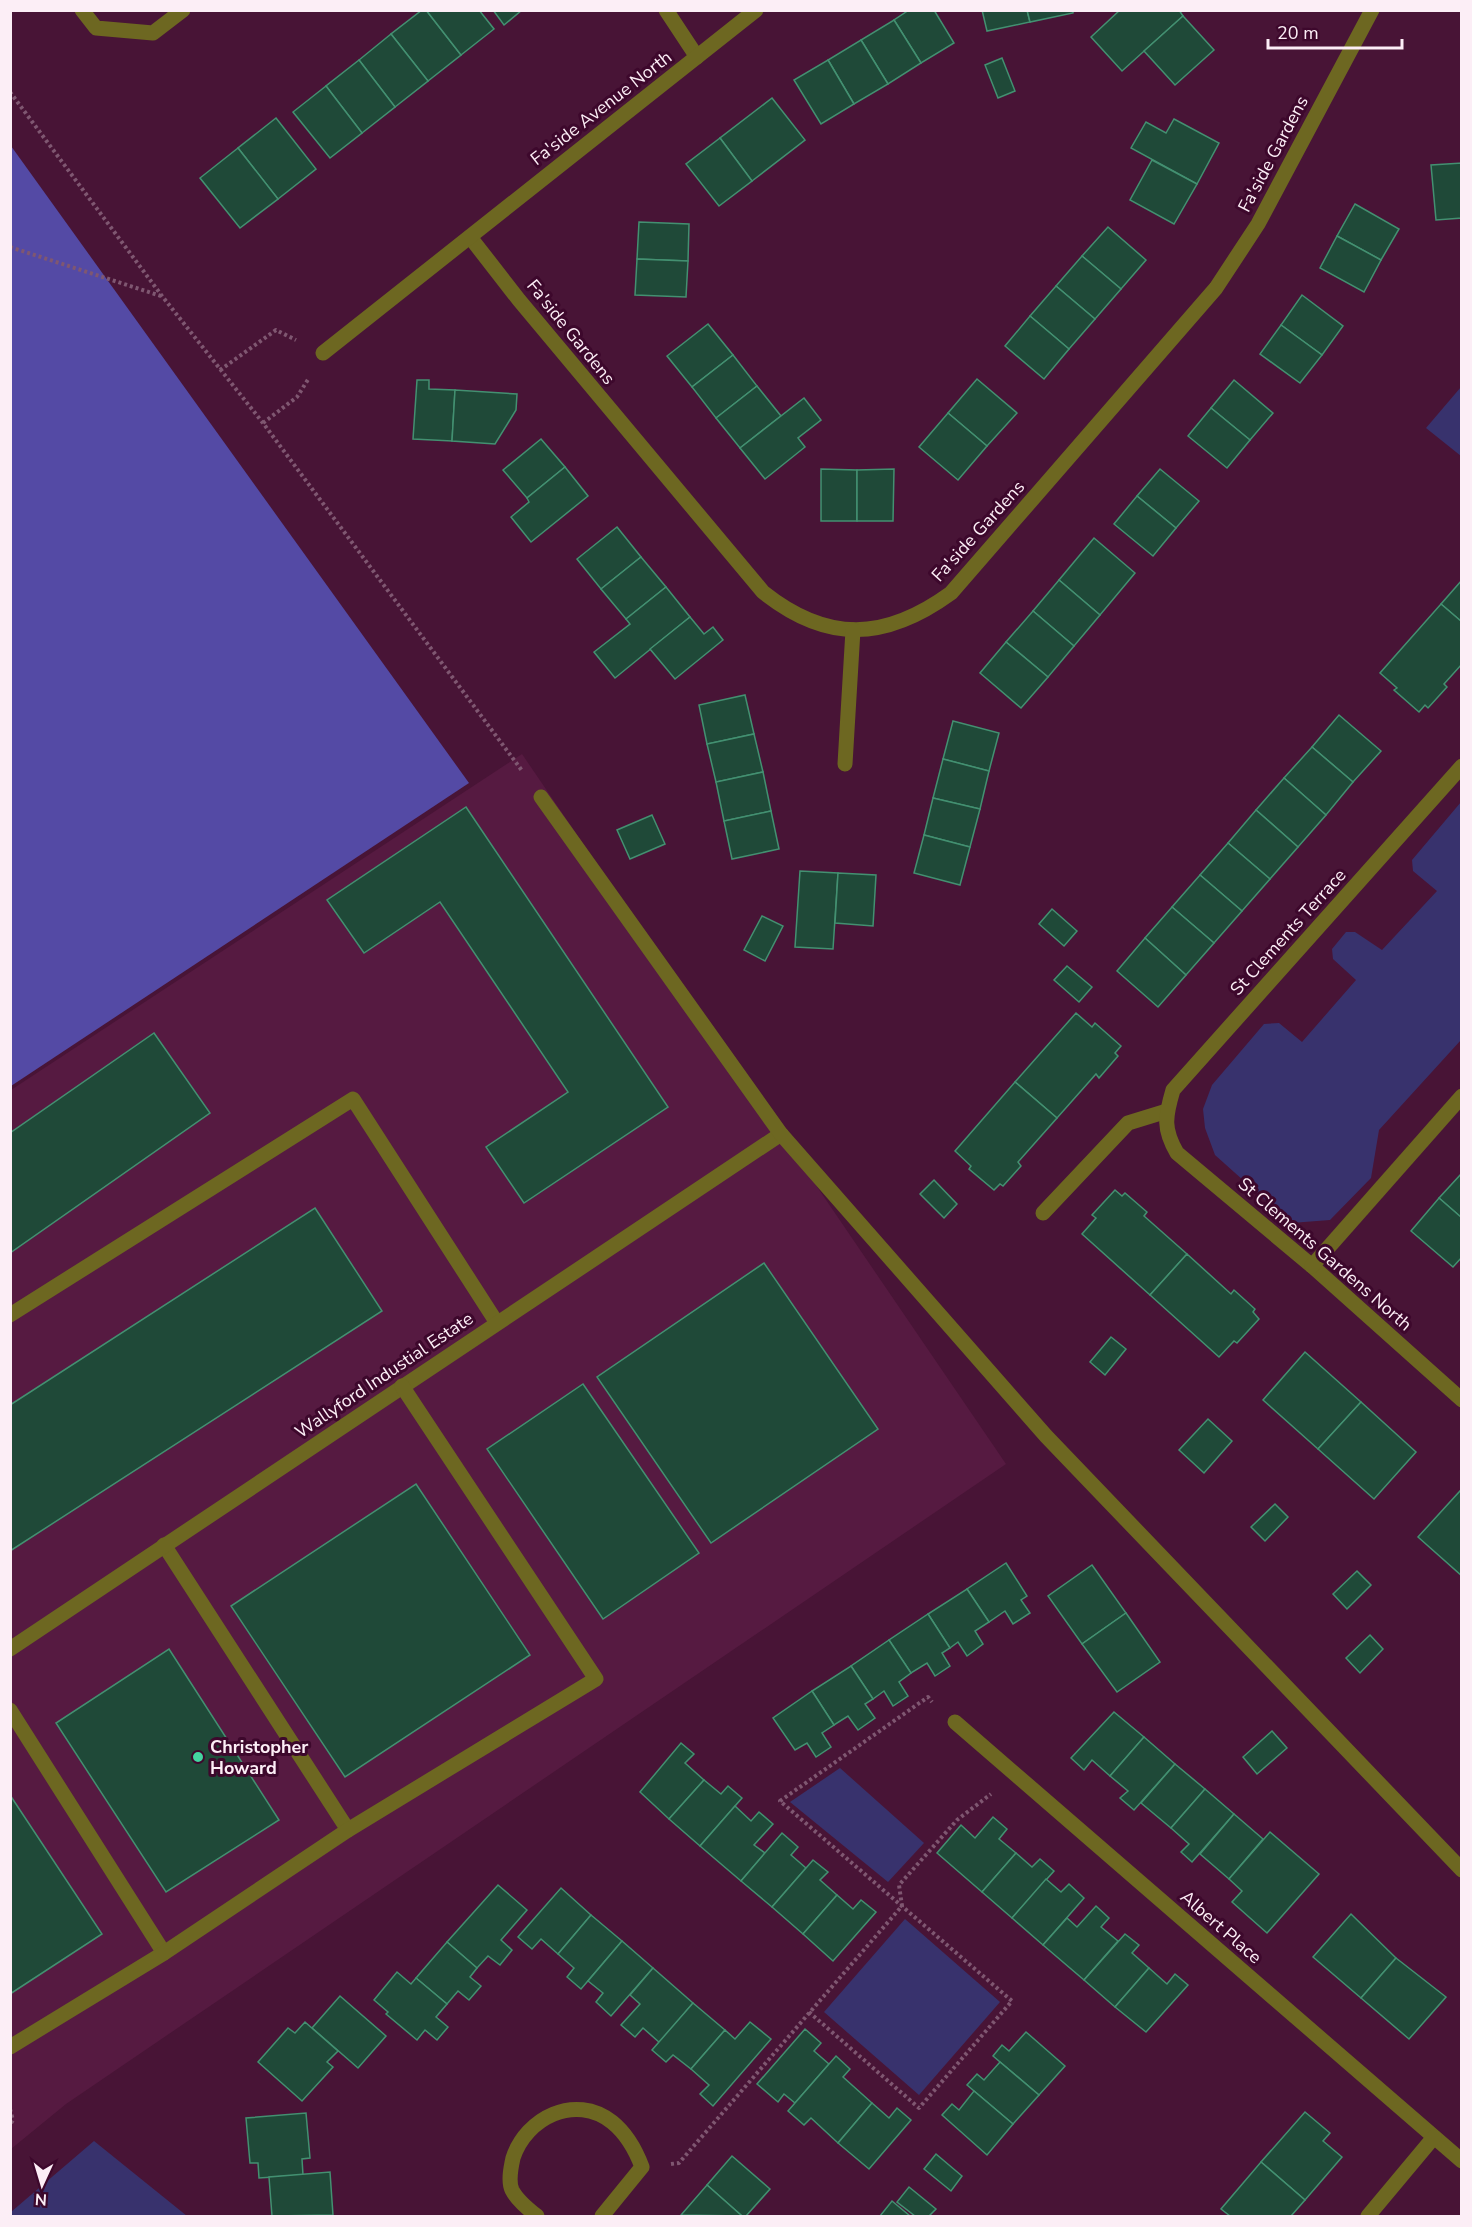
<svg xmlns="http://www.w3.org/2000/svg" width="1472" height="2227" viewBox="0 0 1472 2227" font-family="'Nunito Sans',sans-serif">
<rect width="100%" height="100%" fill="#481436"/>
<path fill="#561a41" d="M 522,754 L 1006,1464 L 66,2104 L 11,2149 L 11,1090 Z"/>
<g fill="#38326d">
<path d="M 1461,387 L 1461,456 L 1426,428 Z"/>
<path d="M 1461,802 L 1461,1040 L 1379,1130 L 1371,1178 L 1330,1220 L 1291,1223 L 1215,1155 L 1205,1128 L 1203,1109 L 1212,1085 L 1264,1024 L 1279,1023 L 1302,1042 L 1356,980 L 1333,959 L 1332,949 L 1346,932 L 1355,932 L 1382,950 L 1437,891 L 1413,871 L 1412,860 Z"/>
<path d="M 840,1768 L 924,1843 L 888,1882 L 790,1802 Z"/>
<path d="M 905,1919 L 1000,2002 L 919,2095 L 824,2012 Z"/>
<path d="M 94,2141 L 187,2216 L 11,2216 L 11,2212 Z"/>
</g>
<path fill="#544aa5" d="M 11,146 L 469,783 L 11,1086 L 10,1086 Z"/>
<g fill="#1f4938" stroke="#439071" stroke-width="1.5">
<path d="M 422,10 L 426,10 L 461,55 L 428,81 L 391,34 Z"/>
<path d="M 426,10 L 479,10 L 494,29 L 461,55 Z"/>
<path d="M 493,10 L 522,10 L 504,25 Z"/>
<path d="M 909,10 L 934,10 L 954,43 L 921,63 L 894,20 Z"/>
<path d="M 982,10 L 1027,10 L 1030,22 L 987,31 Z"/>
<path d="M 1027,10 L 1073,10 L 1073,13 L 1030,22 Z"/>
<path d="M 1120,10 L 1179,10 L 1183,16 L 1122,71 L 1091,37 Z"/>
<path d="M 1183,16 L 1214,50 L 1175,85 L 1144,51 Z"/>
<path d="M 894,20 L 921,63 L 888,84 L 861,40 Z"/>
<path d="M 391,34 L 428,81 L 395,107 L 359,60 Z"/>
<path d="M 861,40 L 888,84 L 854,104 L 828,60 Z"/>
<path d="M 1002,58 L 1015,91 L 998,98 L 985,65 Z"/>
<path d="M 359,60 L 395,107 L 362,133 L 326,86 Z"/>
<path d="M 828,60 L 854,104 L 821,124 L 794,80 Z"/>
<path d="M 326,86 L 362,133 L 330,158 L 293,112 Z"/>
<path d="M 772,98 L 805,140 L 752,181 L 720,138 Z"/>
<path d="M 276,118 L 316,169 L 278,199 L 238,148 Z"/>
<path d="M 1174,119 L 1219,143 L 1197,184 L 1131,148 L 1146,122 L 1166,133 Z"/>
<path d="M 720,138 L 752,181 L 719,206 L 686,164 Z"/>
<path d="M 238,148 L 278,199 L 240,228 L 200,178 Z"/>
<path d="M 1152,160 L 1197,184 L 1174,224 L 1130,200 Z"/>
<path d="M 1462,163 L 1462,218 L 1436,220 L 1431,165 Z"/>
<path d="M 1355,204 L 1399,229 L 1381,260 L 1337,236 Z"/>
<path d="M 639,222 L 689,224 L 688,261 L 637,259 Z"/>
<path d="M 1108,227 L 1146,260 L 1121,289 L 1082,256 Z"/>
<path d="M 1337,236 L 1381,260 L 1364,292 L 1320,268 Z"/>
<path d="M 1082,256 L 1121,289 L 1095,319 L 1056,286 Z"/>
<path d="M 637,259 L 688,261 L 686,297 L 635,295 Z"/>
<path d="M 1056,286 L 1095,319 L 1069,349 L 1030,316 Z"/>
<path d="M 1302,295 L 1343,326 L 1322,355 L 1281,325 Z"/>
<path d="M 1030,316 L 1069,349 L 1044,379 L 1005,346 Z"/>
<path d="M 708,324 L 733,355 L 692,387 L 667,356 Z"/>
<path d="M 1281,325 L 1322,355 L 1300,383 L 1260,354 Z"/>
<path d="M 733,355 L 757,386 L 716,418 L 692,387 Z"/>
<path d="M 977,379 L 1017,413 L 987,446 L 948,413 Z"/>
<path d="M 417,380 L 429,380 L 429,389 L 455,390 L 452,441 L 413,439 Z"/>
<path d="M 1234,380 L 1273,413 L 1250,440 L 1211,408 Z"/>
<path d="M 757,386 L 781,416 L 740,448 L 716,418 Z"/>
<path d="M 455,390 L 517,394 L 516,410 L 495,444 L 452,441 Z"/>
<path d="M 804,398 L 821,420 L 798,438 L 805,447 L 765,479 L 740,448 Z"/>
<path d="M 1211,408 L 1250,440 L 1227,468 L 1188,436 Z"/>
<path d="M 948,413 L 987,446 L 958,480 L 919,447 Z"/>
<path d="M 541,439 L 565,467 L 527,498 L 503,470 Z"/>
<path d="M 565,467 L 588,496 L 531,542 L 511,517 L 529,502 L 527,498 Z"/>
<path d="M 821,469 L 857,470 L 857,521 L 821,521 Z"/>
<path d="M 894,469 L 893,521 L 857,521 L 857,470 Z"/>
<path d="M 1160,469 L 1199,501 L 1176,528 L 1137,496 Z"/>
<path d="M 1137,496 L 1176,528 L 1153,556 L 1114,524 Z"/>
<path d="M 617,527 L 641,557 L 601,589 L 577,559 Z"/>
<path d="M 1094,538 L 1135,573 L 1100,615 L 1059,580 Z"/>
<path d="M 641,557 L 666,587 L 626,619 L 601,589 Z"/>
<path d="M 1059,580 L 1100,615 L 1074,646 L 1033,611 Z"/>
<path d="M 1462,580 L 1462,622 L 1441,604 Z"/>
<path d="M 666,587 L 690,617 L 615,678 L 594,652 L 630,624 L 626,619 Z"/>
<path d="M 1441,604 L 1462,622 L 1462,664 L 1444,684 L 1447,687 L 1428,708 L 1425,705 L 1419,712 L 1394,690 L 1397,688 L 1380,673 Z"/>
<path d="M 1033,611 L 1074,646 L 1048,677 L 1006,642 Z"/>
<path d="M 690,617 L 704,634 L 713,627 L 723,640 L 675,679 L 650,649 Z"/>
<path d="M 1006,642 L 1048,677 L 1021,708 L 980,673 Z"/>
<path d="M 745,695 L 754,734 L 707,744 L 699,705 Z"/>
<path d="M 1339,715 L 1381,751 L 1353,782 L 1312,747 Z"/>
<path d="M 953,721 L 999,733 L 989,771 L 943,759 Z"/>
<path d="M 754,734 L 763,772 L 716,782 L 707,744 Z"/>
<path d="M 1312,747 L 1353,782 L 1326,815 L 1284,778 Z"/>
<path d="M 943,759 L 989,771 L 980,809 L 933,798 Z"/>
<path d="M 763,772 L 771,811 L 724,821 L 716,782 Z"/>
<path d="M 1284,778 L 1326,815 L 1298,847 L 1256,810 Z"/>
<path d="M 933,798 L 980,809 L 970,847 L 924,835 Z"/>
<path d="M 466,807 L 668,1107 L 524,1203 L 486,1147 L 568,1092 L 440,902 L 364,953 L 327,900 Z"/>
<path d="M 1256,810 L 1298,847 L 1270,879 L 1228,843 Z"/>
<path d="M 771,811 L 779,849 L 732,859 L 724,821 Z"/>
<path d="M 652,815 L 665,844 L 630,859 L 617,830 Z"/>
<path d="M 924,835 L 970,847 L 960,885 L 914,873 Z"/>
<path d="M 1228,843 L 1270,879 L 1242,911 L 1200,875 Z"/>
<path d="M 800,871 L 838,873 L 833,949 L 795,947 Z"/>
<path d="M 838,873 L 876,875 L 873,926 L 835,923 Z"/>
<path d="M 1200,875 L 1242,911 L 1214,943 L 1172,907 Z"/>
<path d="M 1172,907 L 1214,943 L 1186,975 L 1145,938 Z"/>
<path d="M 1052,909 L 1077,931 L 1064,946 L 1039,924 Z"/>
<path d="M 762,916 L 783,926 L 765,961 L 744,950 Z"/>
<path d="M 1145,938 L 1186,975 L 1158,1007 L 1117,971 Z"/>
<path d="M 1067,966 L 1092,987 L 1079,1002 L 1054,980 Z"/>
<path d="M 1076,1013 L 1092,1027 L 1095,1023 L 1121,1046 L 1115,1053 L 1118,1056 L 1099,1078 L 1096,1074 L 1057,1118 L 1015,1082 Z"/>
<path d="M 154,1033 L 210,1113 L 10,1253 L 10,1133 Z"/>
<path d="M 1015,1082 L 1057,1118 L 1018,1162 L 1021,1166 L 1003,1186 L 1000,1184 L 994,1190 L 969,1169 L 971,1166 L 955,1151 Z"/>
<path d="M 1462,1173 L 1462,1218 L 1439,1198 Z"/>
<path d="M 934,1180 L 957,1204 L 944,1218 L 920,1194 Z"/>
<path d="M 1115,1190 L 1122,1196 L 1125,1193 L 1147,1212 L 1144,1216 L 1187,1254 L 1150,1295 L 1082,1234 L 1096,1218 L 1092,1215 Z"/>
<path d="M 1439,1198 L 1462,1218 L 1462,1257 L 1453,1267 L 1411,1231 Z"/>
<path d="M 315,1208 L 382,1311 L 10,1551 L 10,1405 Z"/>
<path d="M 1187,1254 L 1231,1294 L 1234,1290 L 1255,1309 L 1253,1312 L 1259,1319 L 1237,1343 L 1234,1341 L 1219,1357 L 1150,1295 Z"/>
<path d="M 764,1263 L 878,1429 L 711,1543 L 597,1377 Z"/>
<path d="M 1111,1337 L 1126,1349 L 1105,1375 L 1090,1362 Z"/>
<path d="M 1305,1352 L 1361,1402 L 1318,1449 L 1263,1400 Z"/>
<path d="M 583,1384 L 699,1553 L 603,1619 L 487,1449 Z"/>
<path d="M 1361,1402 L 1416,1452 L 1374,1499 L 1318,1449 Z"/>
<path d="M 1208,1419 L 1232,1441 L 1204,1473 L 1179,1450 Z"/>
<path d="M 416,1484 L 530,1655 L 345,1777 L 231,1606 Z"/>
<path d="M 1460,1491 L 1462,1492 L 1462,1576 L 1418,1537 Z"/>
<path d="M 1275,1504 L 1288,1517 L 1265,1541 L 1251,1527 Z"/>
<path d="M 1006,1563 L 1027,1596 L 1021,1600 L 1030,1613 L 1013,1624 L 1005,1611 L 989,1622 L 967,1589 Z"/>
<path d="M 1092,1565 L 1126,1613 L 1082,1644 L 1048,1596 Z"/>
<path d="M 1357,1571 L 1371,1585 L 1347,1609 L 1333,1594 Z"/>
<path d="M 967,1589 L 989,1622 L 975,1631 L 983,1644 L 967,1656 L 958,1642 L 950,1648 L 928,1614 Z"/>
<path d="M 1126,1613 L 1160,1662 L 1117,1692 L 1082,1644 Z"/>
<path d="M 928,1614 L 950,1648 L 942,1653 L 950,1666 L 935,1676 L 927,1663 L 911,1673 L 889,1640 Z"/>
<path d="M 1370,1635 L 1383,1649 L 1360,1673 L 1346,1658 Z"/>
<path d="M 889,1640 L 911,1673 L 899,1682 L 908,1696 L 893,1706 L 884,1691 L 873,1699 L 851,1666 Z"/>
<path d="M 169,1649 L 279,1820 L 166,1892 L 56,1723 Z"/>
<path d="M 851,1666 L 873,1699 L 865,1704 L 875,1718 L 858,1730 L 848,1716 L 834,1725 L 812,1691 Z"/>
<path d="M 812,1691 L 834,1725 L 822,1733 L 831,1747 L 816,1757 L 807,1743 L 795,1750 L 773,1718 Z"/>
<path d="M 1114,1712 L 1144,1737 L 1110,1776 L 1092,1760 L 1084,1770 L 1071,1758 Z"/>
<path d="M 1272,1731 L 1287,1748 L 1257,1774 L 1243,1757 Z"/>
<path d="M 1144,1737 L 1175,1764 L 1134,1810 L 1120,1798 L 1128,1791 L 1110,1776 Z"/>
<path d="M 681,1743 L 694,1754 L 685,1763 L 704,1780 L 669,1819 L 640,1792 Z"/>
<path d="M 1175,1764 L 1205,1789 L 1171,1828 L 1141,1803 Z"/>
<path d="M 704,1780 L 721,1794 L 728,1786 L 742,1798 L 700,1846 L 669,1819 Z"/>
<path d="M 1205,1789 L 1234,1814 L 1192,1862 L 1181,1852 L 1189,1844 L 1171,1828 Z"/>
<path d="M 10,1795 L 102,1934 L 10,1994 Z"/>
<path d="M 735,1806 L 751,1821 L 759,1812 L 773,1824 L 754,1845 L 765,1853 L 741,1881 L 700,1846 Z"/>
<path d="M 1234,1814 L 1263,1839 L 1229,1879 L 1200,1854 Z"/>
<path d="M 993,1817 L 1007,1829 L 999,1839 L 1016,1853 L 982,1892 L 937,1853 L 961,1825 L 975,1838 Z"/>
<path d="M 1270,1832 L 1319,1874 L 1267,1933 L 1232,1902 L 1242,1891 L 1229,1879 Z"/>
<path d="M 782,1833 L 798,1847 L 791,1855 L 806,1868 L 772,1907 L 741,1881 Z"/>
<path d="M 1016,1853 L 1032,1867 L 1040,1859 L 1054,1871 L 1012,1918 L 982,1892 Z"/>
<path d="M 813,1860 L 828,1872 L 820,1880 L 837,1895 L 803,1934 L 772,1907 Z"/>
<path d="M 1046,1879 L 1061,1892 L 1069,1884 L 1084,1898 L 1043,1945 L 1012,1918 Z"/>
<path d="M 498,1885 L 527,1910 L 501,1940 L 512,1950 L 500,1965 L 488,1956 L 477,1968 L 447,1942 Z"/>
<path d="M 561,1888 L 591,1915 L 558,1954 L 541,1939 L 532,1949 L 518,1937 Z"/>
<path d="M 837,1895 L 853,1909 L 861,1900 L 876,1912 L 833,1961 L 803,1934 Z"/>
<path d="M 1096,1906 L 1109,1918 L 1101,1927 L 1118,1941 L 1084,1980 L 1043,1945 L 1067,1918 L 1077,1927 Z"/>
<path d="M 1351,1914 L 1396,1958 L 1361,1998 L 1313,1957 Z"/>
<path d="M 591,1915 L 622,1941 L 581,1989 L 567,1977 L 574,1968 L 558,1954 Z"/>
<path d="M 1125,1934 L 1139,1945 L 1132,1953 L 1149,1968 L 1115,2007 L 1084,1980 Z"/>
<path d="M 622,1941 L 653,1968 L 611,2016 L 596,2002 L 603,1993 L 588,1981 Z"/>
<path d="M 447,1942 L 477,1968 L 470,1977 L 481,1986 L 469,2000 L 458,1991 L 447,2004 L 416,1978 Z"/>
<path d="M 1396,1958 L 1446,1997 L 1409,2039 L 1361,1998 Z"/>
<path d="M 653,1968 L 693,2003 L 660,2043 L 643,2028 L 635,2037 L 621,2025 L 640,2004 L 630,1995 Z"/>
<path d="M 1149,1968 L 1167,1984 L 1175,1974 L 1188,1985 L 1146,2032 L 1115,2007 Z"/>
<path d="M 397,1972 L 411,1984 L 416,1978 L 447,2004 L 436,2017 L 448,2027 L 437,2040 L 425,2030 L 417,2040 L 386,2014 L 388,2012 L 374,2000 Z"/>
<path d="M 340,1996 L 386,2036 L 358,2068 L 312,2028 Z"/>
<path d="M 693,2003 L 725,2030 L 691,2069 L 673,2055 L 666,2062 L 652,2050 Z"/>
<path d="M 305,2022 L 338,2051 L 327,2062 L 333,2067 L 302,2101 L 258,2062 L 288,2028 L 295,2033 Z"/>
<path d="M 750,2022 L 771,2039 L 713,2106 L 700,2094 L 709,2085 L 691,2069 L 725,2030 L 735,2039 Z"/>
<path d="M 805,2029 L 821,2043 L 814,2051 L 829,2064 L 795,2103 L 784,2094 L 778,2102 L 757,2084 Z"/>
<path d="M 1026,2032 L 1065,2066 L 1039,2095 L 993,2056 L 1002,2045 L 1009,2051 Z"/>
<path d="M 836,2056 L 850,2069 L 843,2077 L 872,2103 L 838,2143 L 811,2118 L 804,2125 L 788,2111 Z"/>
<path d="M 1000,2062 L 1039,2095 L 1013,2124 L 967,2085 L 977,2074 L 984,2080 Z"/>
<path d="M 974,2091 L 1013,2124 L 987,2155 L 942,2115 L 952,2104 L 959,2110 Z"/>
<path d="M 872,2103 L 889,2118 L 897,2108 L 911,2120 L 869,2169 L 838,2143 Z"/>
<path d="M 1305,2112 L 1330,2133 L 1323,2141 L 1342,2157 L 1305,2200 L 1261,2162 Z"/>
<path d="M 306,2113 L 310,2158 L 302,2159 L 303,2175 L 259,2178 L 258,2163 L 250,2163 L 246,2118 Z"/>
<path d="M 936,2154 L 962,2176 L 951,2191 L 924,2169 Z"/>
<path d="M 732,2156 L 770,2189 L 746,2216 L 742,2216 L 707,2185 Z"/>
<path d="M 1261,2162 L 1305,2200 L 1291,2216 L 1230,2216 L 1221,2209 Z"/>
<path d="M 330,2172 L 333,2215 L 272,2216 L 269,2177 Z"/>
<path d="M 707,2185 L 742,2216 L 681,2215 Z"/>
<path d="M 909,2187 L 936,2209 L 929,2216 L 915,2216 L 897,2202 Z"/>
<path d="M 892,2201 L 910,2216 L 880,2216 Z"/>
</g>
<g fill="none" stroke-linecap="round" stroke-linejoin="round">
<g stroke="#7f5771" stroke-width="4" stroke-dasharray="3 3" stroke-linecap="butt">
<path d="M 10,92 L 162,296 L 263,423 L 523,772"/>
<path d="M 10,247 L 161,296"/>
<path d="M 220,370 L 276,330 L 296,340"/>
<path d="M 263,423 L 297,397 L 309,378"/>
<path d="M 809,2012 L 919,2108 L 1012,2001 L 780,1801 L 928,1697 L 932,1702"/>
<path d="M 10,2109 L 13,2120 L 10,2125"/>
<path d="M 671,2164 L 679,2163 L 902,1906 L 899,1885 L 957,1820 L 991,1794"/>
</g>
<g stroke="#6d6721" stroke-width="15">
<path d="M 1043,1213 L 1128,1123 L 1167,1111"/>
<path d="M 10,1315 L 353,1099 L 497,1323"/>
<path d="M 164,1545 L 348,1830"/>
<path d="M 10,1649 L 781,1134"/>
<path d="M 10,1710 L 164,1953"/>
<path d="M 10,2047 L 164,1953 L 348,1830 L 596,1679 L 402,1386"/>
</g>
<g stroke="#6d6721" stroke-width="15">
<path d="M 82,10 L 96,28 L 153,33 L 183,10"/>
<path d="M 666,10 L 697,57"/>
<path d="M 470,237 L 519,300 L 763,592 C 827,643 885,641 951,593 L 1216,288 L 1258,224 L 1372,10"/>
<path d="M 323,353 L 756,10"/>
<path d="M 845,764 L 853,630"/>
<path d="M 1462,766 L 1173,1090 C 1165,1117 1163,1129 1177,1153 L 1312,1266 L 1462,1400"/>
<path d="M 541,797 L 781,1134 L 1046,1436 L 1462,1870"/>
<path d="M 1312,1266 L 1462,1096"/>
<path d="M 955,1722 L 1462,2161"/>
<path d="M 537,2216 C 528,2209 517,2200 512,2190 C 508,2181 511,2167 513,2158 C 526,2118 575,2093 612,2122 C 627,2134 636,2151 642,2167 L 602,2216"/>
<path d="M 1368,2216 L 1434,2137"/>
</g>
</g>
<circle fill="#44d4a0" stroke="#3d082c" stroke-width="2" cx="198" cy="1757" r="6"/>
<g text-anchor="middle" dominant-baseline="central" stroke-width="6" stroke-linejoin="round" paint-order="stroke">
<g font-size="18" fill="#fceef6" stroke="#3d082c">
<text transform="translate(601 108) rotate(-38)">Fa'side Avenue North</text>
<text transform="translate(1273 154) rotate(-62)">Fa'side Gardens</text>
<text transform="translate(571 332) rotate(51)">Fa'side Gardens</text>
<text transform="translate(978 531) rotate(-48)">Fa'side Gardens</text>
<text transform="translate(1288 932) rotate(-48)">St Clements Terrace</text>
<text transform="translate(1325 1254) rotate(41)">St Clements Gardens North</text>
<text transform="translate(384 1375) rotate(-34)">Wallyford Industial Estate</text>
<text transform="translate(1221 1927) rotate(41)">Albert Place</text>
</g>
<g font-size="18" font-weight="bold" fill="#fceef6" stroke="#3d082c" text-anchor="start">
<text x="210" y="1747">Christopher<tspan x="210" dy="21">Howard</tspan></text>
</g>
</g>
<rect width="1472" height="2227" fill="none" stroke="#fceef6" stroke-width="24"/>
<g transform="translate(42 2185) rotate(184)" stroke="#3d082c" stroke-width="4.5" paint-order="stroke">
<path d="M0-4.5L10 22L0 15L-10 22Z" fill="#fceef6"/>
<text y="-9" font-size="16" font-weight="bold" text-anchor="middle" fill="#fceef6">N</text>
</g>
<path d="M1268 39v9h134v-9" fill="none" stroke="#fceef6" stroke-width="3"/>
<text x="1277" y="39" font-size="18" fill="#fceef6" stroke="#3d082c" stroke-width="4.5" paint-order="stroke">20 m</text>
</svg>
